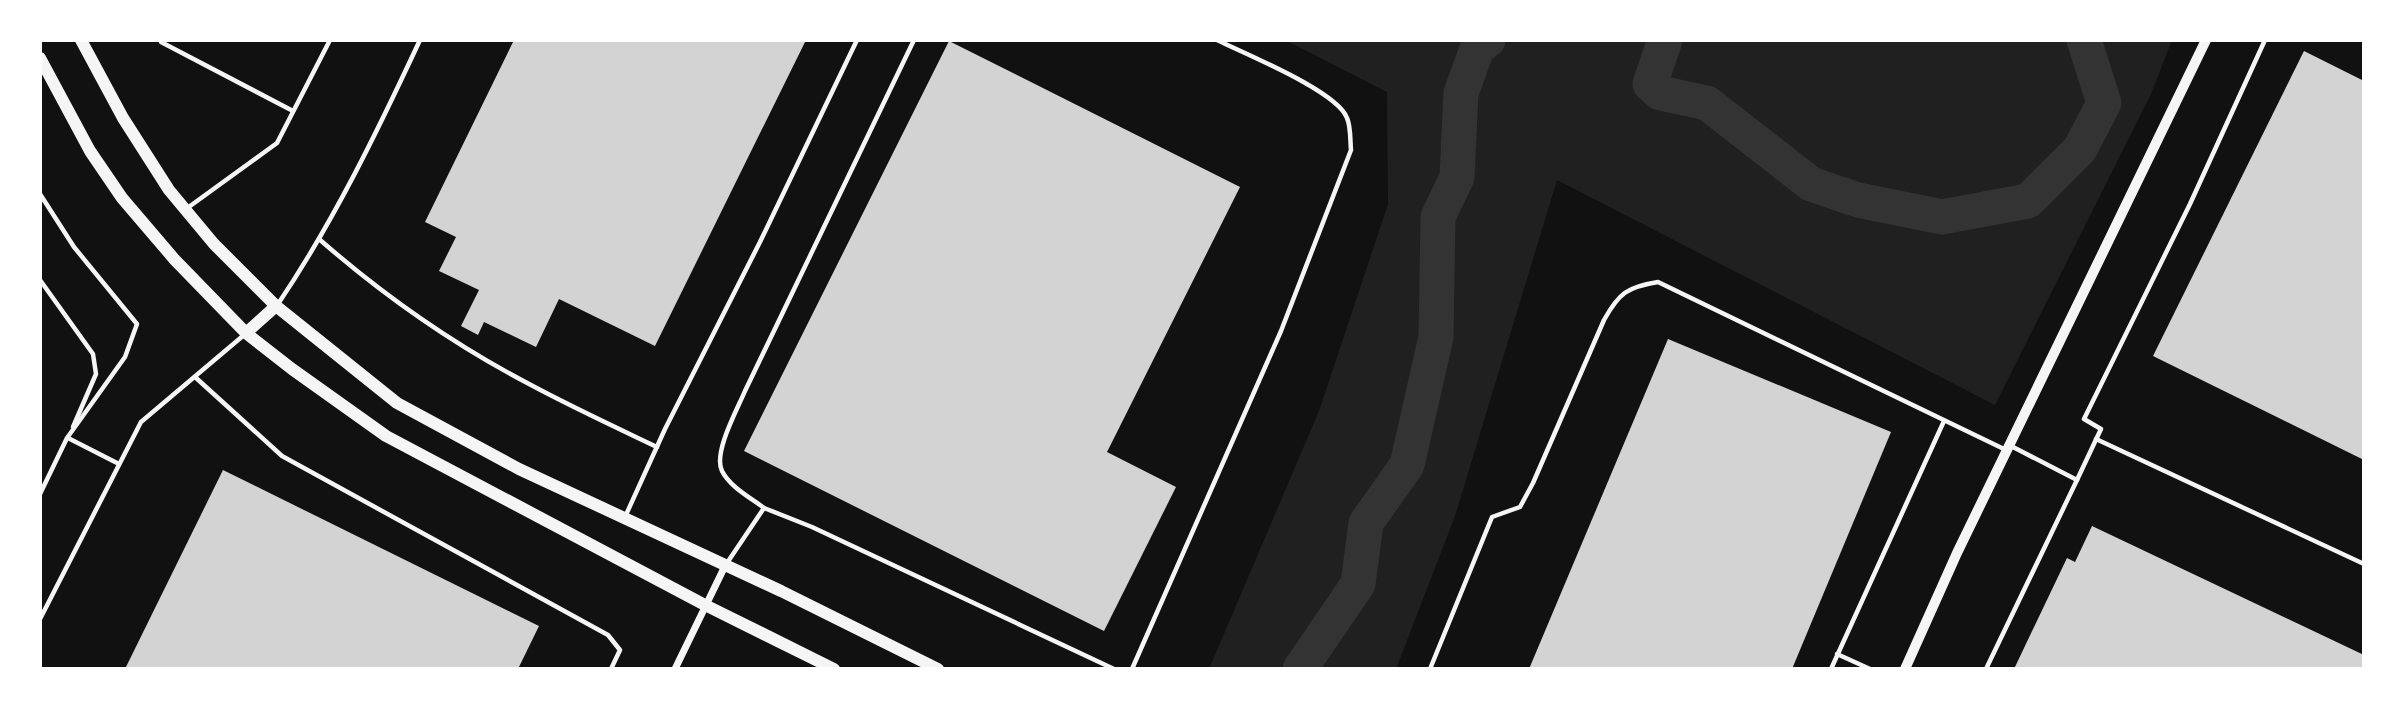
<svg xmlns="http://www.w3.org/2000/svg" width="2404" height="709" viewBox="0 0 2404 709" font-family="Roboto,sans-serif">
<rect width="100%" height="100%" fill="#111"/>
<path fill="#202020" d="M 1285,40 L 2172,40 L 2151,94 L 1995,405 L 1557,180 L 1455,516 L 1396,669 L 1209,669 L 1319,411 L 1388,204 L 1387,92 Z"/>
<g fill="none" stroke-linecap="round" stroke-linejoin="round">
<g stroke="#333" stroke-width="35">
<path d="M 1665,40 L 1650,84 L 1660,93 L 1707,103 L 1811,184 L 1858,200 L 1942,217 L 2028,201 L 2080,149 L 2104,103 L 2084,40"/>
<path d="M 1300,669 L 1358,584 L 1366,523 L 1407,465 L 1436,337 L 1438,217 L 1457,177 L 1461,93 L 1477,49 L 1488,40"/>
</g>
</g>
<g fill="#d3d3d3">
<path d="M 514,40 L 806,40 L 655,346 L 559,299 L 536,347 L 484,322 L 478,335 L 461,326 L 479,290 L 439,271 L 456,237 L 425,222 Z"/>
<path d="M 949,41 L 1240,187 L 1107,452 L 1176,487 L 1104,631 L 744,451 Z"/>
<path d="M 2304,51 L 2364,81 L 2364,460 L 2153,356 Z"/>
<path d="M 1668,339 L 1891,432 L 1792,669 L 1529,669 Z"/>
<path d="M 223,470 L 539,626 L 518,669 L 125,669 Z"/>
<path d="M 2092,526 L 2364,655 L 2364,669 L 2014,669 L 2067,558 L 2075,562 Z"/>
</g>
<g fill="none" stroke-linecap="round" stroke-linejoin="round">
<g stroke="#f5f5f5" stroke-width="4.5">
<path d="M 161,40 L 161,42 L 293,111"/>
<path d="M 40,194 L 74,247 L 137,324 L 125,357 L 67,438 L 40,494"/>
<path d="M 186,209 L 277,143 L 330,40"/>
<path d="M 319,239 C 383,295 456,346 531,385 C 572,407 615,427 657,447"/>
<path d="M 40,280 L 93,354 L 96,374 L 73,427"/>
<path d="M 278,304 C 334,221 378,130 420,40"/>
<path d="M 195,377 L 282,456 L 608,635 L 620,650 L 611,669"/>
<path d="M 68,438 L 119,464"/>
<path d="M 2096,439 L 2364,564"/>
<path d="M 2011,446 L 2077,480 L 2101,429 L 2084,419 L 2190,204 L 2265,40"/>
<path d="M 764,508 L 812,527 L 1114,669"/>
<path d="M 625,517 L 665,429 L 760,242 L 857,40"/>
<path d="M 727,563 L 764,508 C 751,498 730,487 722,471 C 713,453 737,410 745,391 L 914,40"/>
<path d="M 40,619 L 141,422 L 244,335"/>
<path d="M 1837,654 L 1870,669"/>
<path d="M 1132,669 L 1281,331 L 1351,150 C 1350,140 1351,127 1347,118 C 1337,91 1245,54 1217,40"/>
<path d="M 1430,669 L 1492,517 L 1520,507 L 1533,483 L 1604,320 C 1619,293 1627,287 1658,282 L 2006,450"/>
<path d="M 1831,669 L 1944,421"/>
<path d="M 1986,669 L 2077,480"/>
</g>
<path stroke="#f5f5f5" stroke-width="7" d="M 675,669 L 725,566"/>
<path stroke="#f5f5f5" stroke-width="10" d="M 1905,669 L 1957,553 L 2206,40"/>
<g stroke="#f5f5f5" stroke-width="12">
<path d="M 81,40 L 123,118 L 169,190 L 214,244 L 276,306 L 397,403 L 519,469 L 781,591 L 938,669"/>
<path d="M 40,58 L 90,151 L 122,198 L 175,260 L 246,333 L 292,369 L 386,436 L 705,605 L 834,669"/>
<path d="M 246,333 L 276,306"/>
</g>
</g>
<rect width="2404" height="709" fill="none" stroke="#ffffff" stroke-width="84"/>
</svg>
